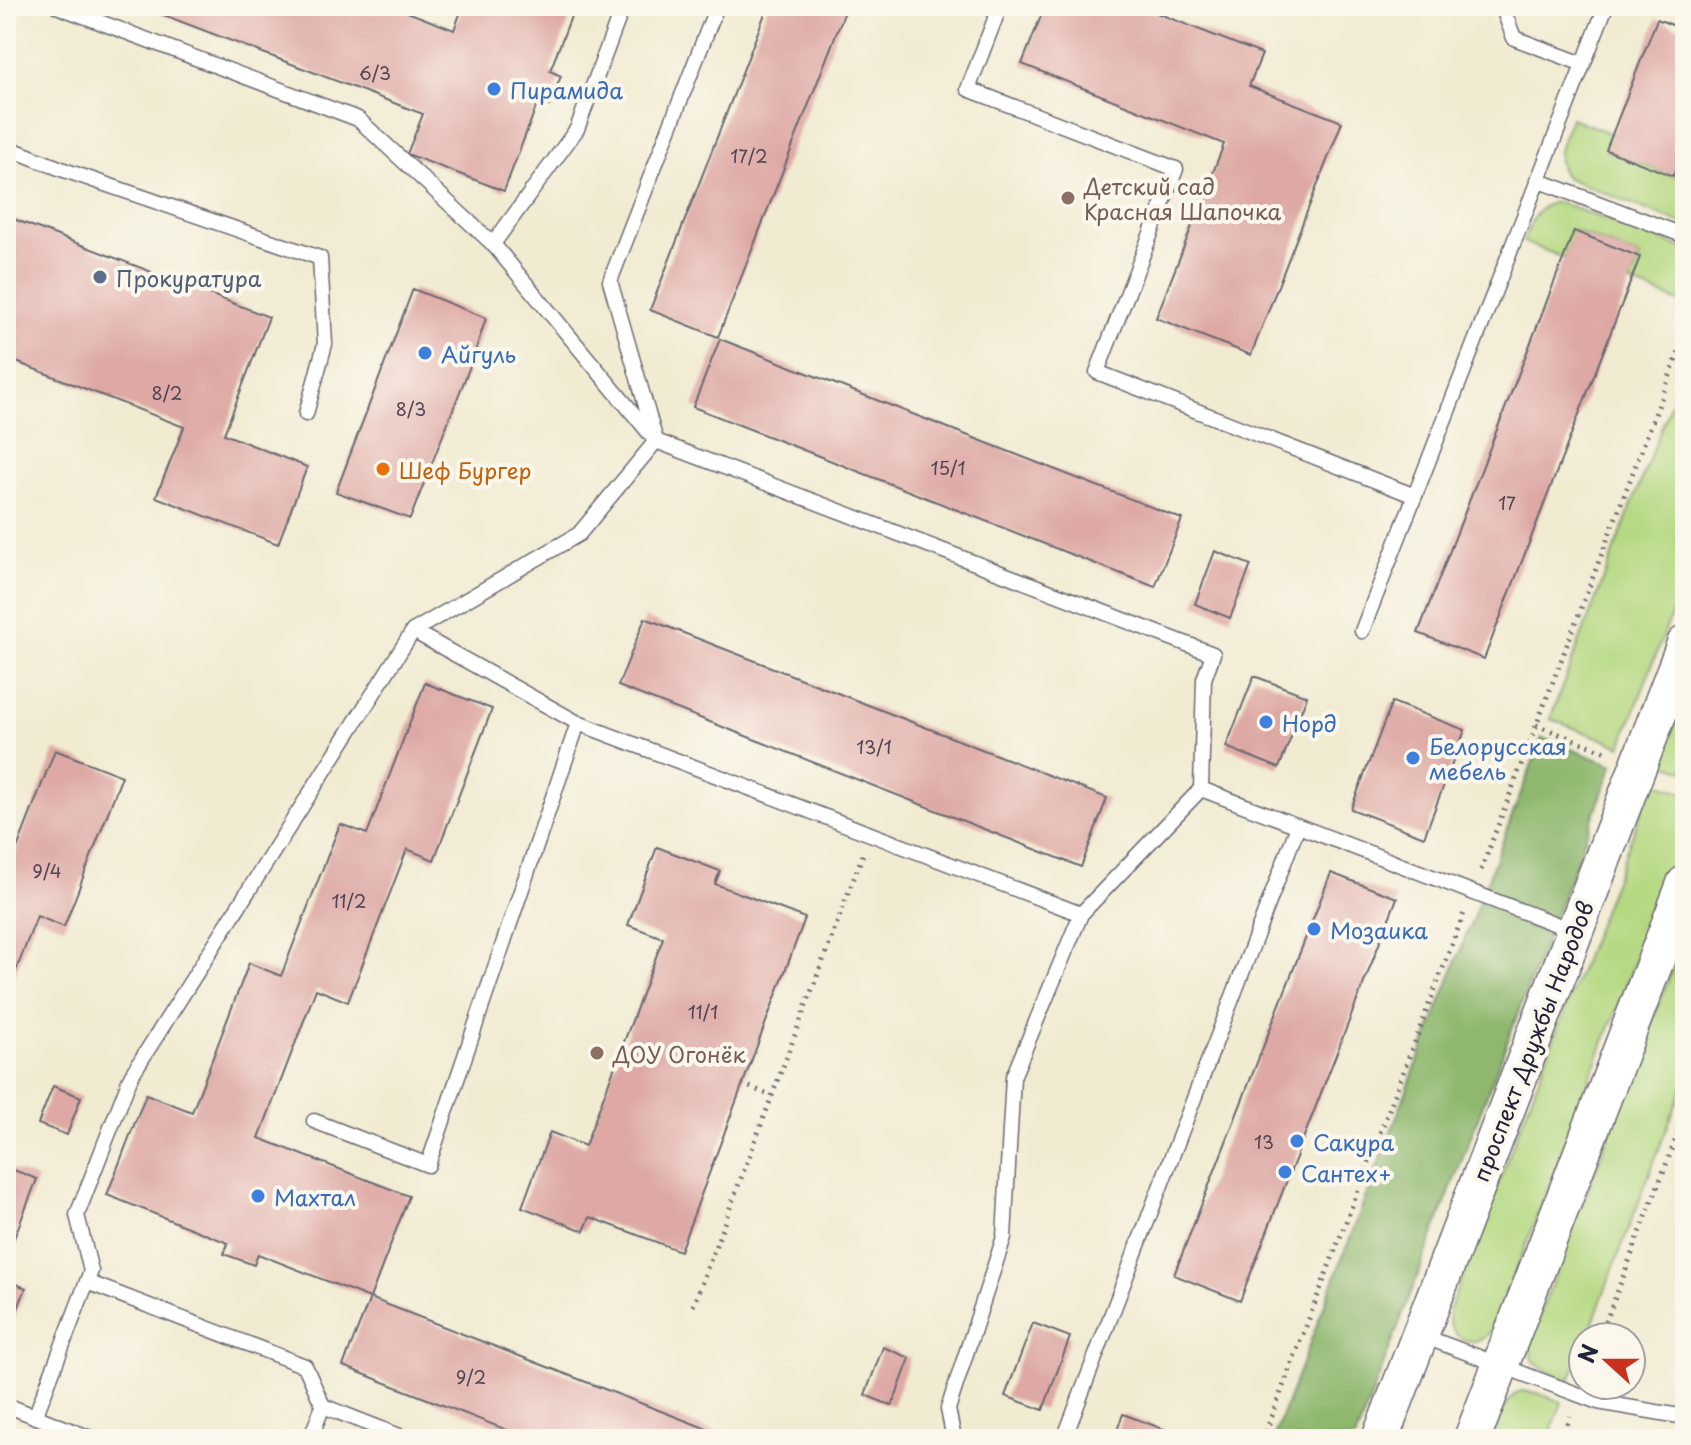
<svg xmlns="http://www.w3.org/2000/svg" width="1691" height="1445" viewBox="0 0 1691 1445" font-family="'Playpen Sans',sans-serif">
<rect width="100%" height="100%" fill="#fbf7ec"/>
<filter id="ink" filterUnits="userSpaceOnUse"><feTurbulence type="fractalNoise" baseFrequency=".0125" numOctaves="2"/><feDisplacementMap in="SourceGraphic" scale="16" xChannelSelector="R" yChannelSelector="G"/><feConvolveMatrix kernelMatrix="1 2 1 2 8 2 1 2 1" color-interpolation-filters="sRGB"/></filter>
<filter id="wash" filterUnits="userSpaceOnUse"><feTurbulence type="fractalNoise" baseFrequency=".006" numOctaves="4" result="noise"/><feDisplacementMap in="SourceGraphic" scale="32" xChannelSelector="R" yChannelSelector="G"/><feGaussianBlur stdDeviation="1.8" result="paint"/><feColorMatrix in="noise" values="0 0 0 0 0 0 0 0 0 0 0 0 0 0 0 0 0 1.4 0 .05"/><feComposite in="paint" operator="in"/></filter>
<g filter="url(#wash)">
<rect width="100%" height="100%" fill="#f1ebd2"/>
<g fill="#b4d880" stroke="#6b7d5e" stroke-width="2">
<path d="M 1571,118 L 1613,134 L 1607,151 L 1673,176 L 1680,160 L 1685,162 L 1685,225 L 1567,178 C 1550,159 1563,139 1571,118 Z"/>
<path d="M 1558,202 L 1685,249 L 1685,304 L 1630,283 L 1640,257 L 1575,231 L 1564,258 L 1523,242 C 1530,224 1535,204 1558,202 Z"/>
<path d="M 1685,366 L 1685,579 L 1621,746 L 1550,719 Z"/>
<path d="M 1685,696 L 1685,771 L 1660,762 Z"/>
<path d="M 1653,781 L 1685,793 L 1685,831 L 1494,1328 C 1478,1353 1445,1339 1449,1311 Z"/>
<path d="M 1685,936 L 1685,1081 L 1587,1337 L 1583,1337 L 1583,1348 L 1570,1380 C 1549,1372 1524,1367 1531,1338 Z"/>
<path d="M 1521,1391 L 1537,1393 L 1562,1402 L 1548,1439 L 1494,1439 C 1498,1421 1503,1400 1521,1391 Z"/>
</g>
<path fill="#8fb86e" stroke="#586d54" stroke-width="2" d="M 1542,738 L 1613,765 L 1355,1439 L 1273,1439 Z"/>
<g id="blocks">
<g fill="#dea9a4">
<path d="M 140,6 L 392,6 L 454,30 L 463,6 L 575,6 L 550,71 L 561,76 L 549,106 L 538,102 L 504,191 L 407,154 L 423,114 Z"/>
<path d="M 768,6 L 847,6 L 718,337 L 650,310 Z"/>
<path d="M 1045,6 L 1139,6 L 1262,54 L 1249,86 L 1342,122 L 1251,355 L 1156,318 L 1224,144 L 1022,64 Z"/>
<path d="M 1657,19 L 1685,30 L 1685,146 L 1673,176 L 1606,150 Z"/>
<path d="M 6,216 L 269,317 L 224,434 L 307,467 L 278,544 L 156,497 L 184,427 L 6,358 Z"/>
<path d="M 1574,231 L 1640,257 L 1484,659 L 1418,633 Z"/>
<path d="M 413,289 L 486,318 L 472,361 L 410,519 L 336,492 Z"/>
<path d="M 720,339 L 1182,519 L 1155,587 L 693,407 Z"/>
<path d="M 1215,551 L 1251,565 L 1230,618 L 1195,604 Z"/>
<path d="M 645,618 L 1107,798 L 1081,867 L 618,686 Z"/>
<path d="M 1254,676 L 1307,696 L 1279,768 L 1226,747 Z"/>
<path d="M 425,683 L 492,709 L 434,860 L 407,849 L 348,1002 L 316,989 L 259,1138 L 409,1196 L 370,1298 L 733,1439 L 530,1439 L 394,1386 L 343,1366 L 370,1298 L 258,1254 L 254,1265 L 224,1254 L 228,1243 L 107,1195 L 146,1094 L 192,1112 L 249,963 L 281,976 L 340,824 L 367,834 Z"/>
<path d="M 1392,702 L 1465,730 L 1424,837 L 1351,809 Z"/>
<path d="M 55,750 L 122,776 L 64,927 L 37,916 L 6,997 L 6,877 Z"/>
<path d="M 657,847 L 720,871 L 715,884 L 805,918 L 680,1251 L 590,1217 L 584,1231 L 522,1207 L 550,1132 L 585,1146 L 663,938 L 628,925 Z"/>
<path d="M 1331,873 L 1397,898 L 1240,1301 L 1174,1275 Z"/>
<path d="M 53,1086 L 81,1097 L 67,1135 L 38,1124 Z"/>
<path d="M 6,1167 L 37,1179 L 9,1251 L 6,1250 Z"/>
<path d="M 6,1280 L 26,1288 L 13,1321 L 6,1318 Z"/>
<path d="M 1033,1323 L 1070,1337 L 1043,1410 L 1005,1396 Z"/>
<path d="M 883,1347 L 910,1358 L 892,1406 L 865,1395 Z"/>
<path d="M 1123,1414 L 1182,1436 L 1181,1439 L 1114,1439 Z"/>
</g>
</g>
</g>
<g filter="url(#ink)">
<use href="#blocks" fill-opacity="0" stroke="#6a6870" stroke-width="2"/>
<g fill="none" stroke-linecap="round" stroke-linejoin="round">
<defs>
<g id="service">
<path d="M 57,6 L 358,119 L 493,244 L 656,441 L 1213,654 L 1204,679 L 1201,789 L 1081,914 L 1013,1077 L 1004,1237 L 948,1409 L 954,1439"/>
<path d="M 717,6 L 610,281 L 656,441 L 579,534 L 413,631 L 578,723 L 1081,914"/>
<path d="M 1000,6 L 968,89 L 1176,169 L 1097,372 L 1415,496"/>
<path d="M 1502,6 L 1514,38 L 1583,64"/>
<path d="M 6,147 L 64,170 L 320,258 L 325,344 L 306,414"/>
<path d="M 1537,180 L 1685,236"/>
<path d="M 493,244 L 577,129 L 623,6"/>
<path d="M 1362,631 L 1606,6"/>
<path d="M 1201,789 L 1574,931"/>
<path d="M 314,1121 L 428,1165 L 578,723"/>
<path d="M 87,1282 L 305,1366 L 323,1406"/>
<path d="M 1420,1335 L 1598,1402 L 1685,1417"/>
<path d="M 6,1405 L 93,1439"/>
<path d="M 35,1417 L 91,1271 L 77,1215 L 131,1076 L 413,631"/>
<path d="M 310,1439 L 323,1406 L 407,1439"/>
<path d="M 1064,1439 L 1298,826"/>
</g>
<g id="tertiary">
<path d="M 1380,1439 L 1685,644"/>
<path d="M 1472,1439 L 1685,884"/>
</g>
</defs>
<use href="#service" stroke="#6a6870" stroke-width="17"/>
<use href="#tertiary" stroke="#6a6870" stroke-width="39"/>
<g stroke="#6a6870" stroke-width="5" stroke-dasharray="2 6" stroke-linecap="butt">
<path d="M 1536,725 L 1609,753"/>
<path d="M 1481,870 L 1685,336"/>
<path d="M 742,1084 L 772,1096"/>
<path d="M 693,1306 L 863,854"/>
<path d="M 1600,1337 L 1685,1115"/>
<path d="M 1263,1439 L 1464,913"/>
<path d="M 1561,1439 L 1570,1416"/>
</g>
<use href="#service" stroke="#fff" stroke-width="14"/>
<use href="#tertiary" stroke="#fff" stroke-width="36"/>
</g>
</g>
<g fill="#3f7fe0" stroke="#fbf7ec" stroke-width="3">
<circle cx="494" cy="89" r="8"/>
<circle cx="425" cy="353" r="8"/>
<circle cx="1266" cy="722" r="8"/>
<circle cx="1413" cy="758" r="8"/>
<circle cx="1314" cy="929" r="8"/>
<circle cx="1297" cy="1141" r="8"/>
<circle cx="1285" cy="1172" r="8"/>
<circle cx="258" cy="1196" r="8"/>
</g>
<g fill="#8d6e63" stroke="#fbf7ec" stroke-width="3">
<circle cx="1068" cy="198" r="8"/>
<circle cx="597" cy="1053" r="8"/>
</g>
<circle fill="#5c6f8a" stroke="#fbf7ec" stroke-width="3" cx="100" cy="277" r="8"/>
<circle fill="#e8710a" stroke="#fbf7ec" stroke-width="3" cx="383" cy="469" r="8"/>
<g text-anchor="middle" dominant-baseline="central" stroke-width="8" stroke-linejoin="round" paint-order="stroke">
<g font-size="18" fill="#514455">
<text x="375" y="72">6/3</text>
<text x="749" y="155">17/2</text>
<text x="167" y="392">8/2</text>
<text x="411" y="408">8/3</text>
<text x="948" y="467">15/1</text>
<text x="1507" y="502">17</text>
<text x="874" y="746">13/1</text>
<text x="47" y="870">9/4</text>
<text x="349" y="900">11/2</text>
<text x="703" y="1011">11/1</text>
<text x="1264" y="1141">13</text>
<text x="471" y="1376">9/2</text>
</g>
<g font-size="22" fill="#366cbe" stroke="#fbf7ec" text-anchor="start">
<text x="510" y="89">Пирамида</text>
<text x="441" y="353">Айгуль</text>
<text x="1282" y="722">Норд</text>
<text x="1429" y="745">Белорусская<tspan x="1429" dy="25">мебель</tspan></text>
<text x="1330" y="929">Мозаика</text>
<text x="1313" y="1141">Сакура</text>
<text x="1301" y="1172">Сантех+</text>
<text x="274" y="1196">Махтал</text>
</g>
<g font-size="22" fill="#785e54" stroke="#fbf7ec" text-anchor="start">
<text x="1084" y="185">Детский сад<tspan x="1084" dy="25">Красная Шапочка</tspan></text>
<text x="613" y="1053">ДОУ Огонёк</text>
</g>
<g font-size="22" fill="#4e5e75" stroke="#fbf7ec" text-anchor="start">
<text x="116" y="277">Прокуратура</text>
</g>
<g font-size="22" fill="#c56008" stroke="#fbf7ec" text-anchor="start">
<text x="399" y="469">Шеф Бургер</text>
</g>
<g font-size="22" fill="#22223b" stroke="#fbf7ec">
<text transform="translate(1532 1041) rotate(-69)">проспект Дружбы Народов</text>
</g>
</g>
<rect width="1691" height="1445" fill="none" stroke="#fbf7ec" stroke-width="32"/>
<g transform="translate(1607 1361) rotate(291)"><circle r="38" fill="#fbf7ec" stroke="#a4a2a5" stroke-width="2"/>
<path d="M0-6L14 30L0 20L-14 30Z" fill="#c8321e"/>
<text y="-12" font-size="22" font-weight="bold" text-anchor="middle" fill="#22223b">N</text>
</g>
</svg>
